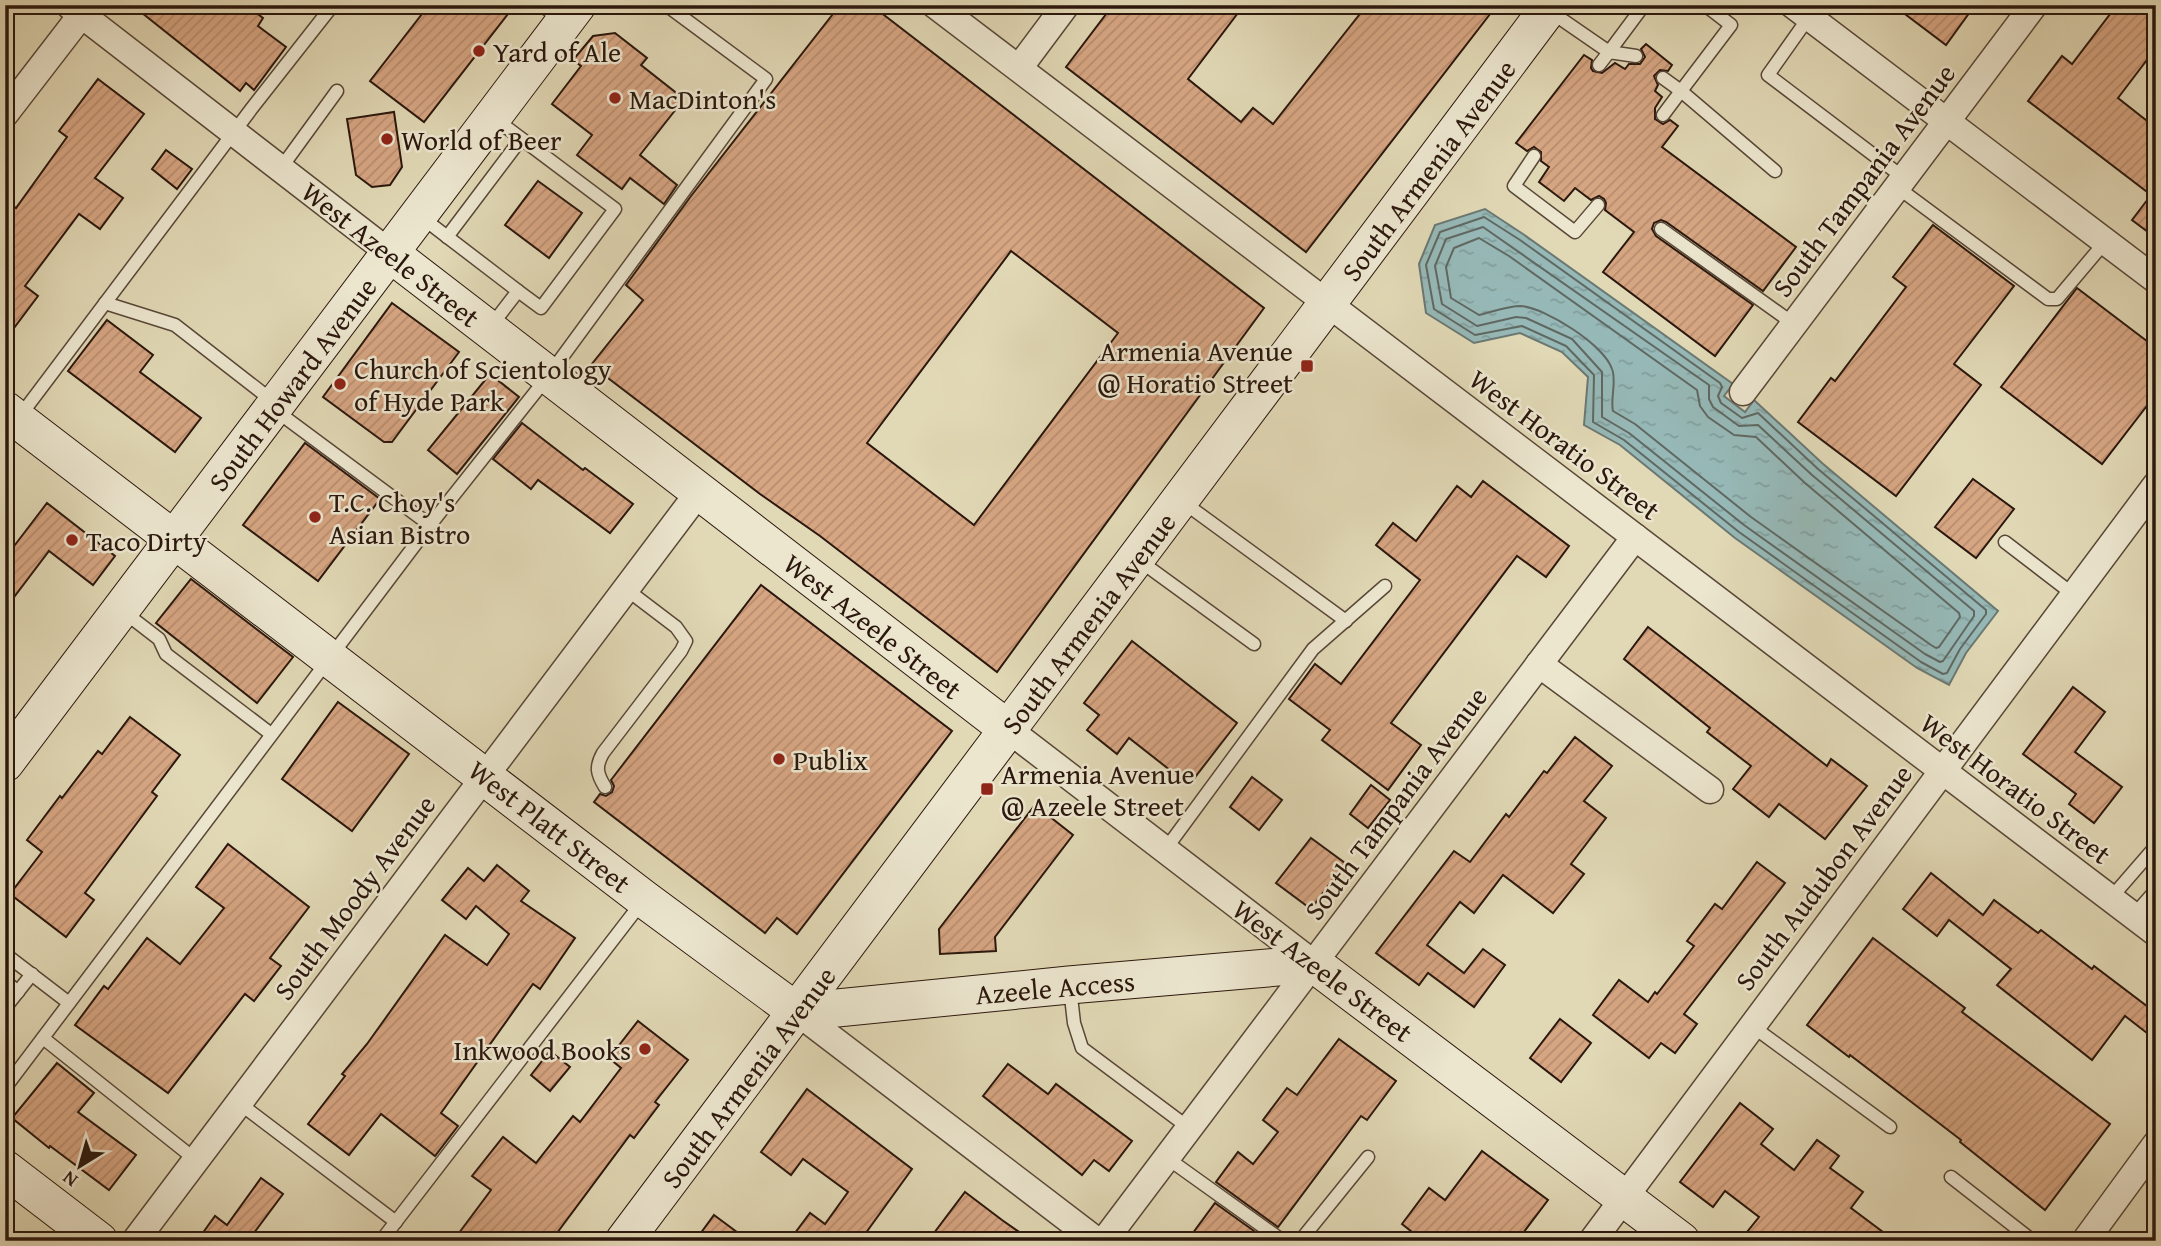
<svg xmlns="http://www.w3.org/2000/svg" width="2161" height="1246" viewBox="0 0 2161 1246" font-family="'Gentium Book Plus',serif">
<defs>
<pattern id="water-ripples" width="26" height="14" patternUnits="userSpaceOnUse" patternTransform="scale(1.75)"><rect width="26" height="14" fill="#96b8b6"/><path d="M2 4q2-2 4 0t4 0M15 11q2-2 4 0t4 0" fill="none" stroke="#819d9b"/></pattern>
<pattern id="building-hatch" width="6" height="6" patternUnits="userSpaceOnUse" patternTransform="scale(1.75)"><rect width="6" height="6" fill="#d6a582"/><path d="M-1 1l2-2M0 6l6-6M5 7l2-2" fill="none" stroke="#b88d6f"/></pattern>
</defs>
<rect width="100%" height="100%" fill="#e1d8b5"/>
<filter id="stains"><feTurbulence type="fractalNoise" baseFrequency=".00286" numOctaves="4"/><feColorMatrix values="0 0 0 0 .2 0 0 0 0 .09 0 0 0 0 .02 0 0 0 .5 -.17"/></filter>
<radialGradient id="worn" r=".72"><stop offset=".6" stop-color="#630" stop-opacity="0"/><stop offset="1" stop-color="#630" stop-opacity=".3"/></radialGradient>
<path fill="url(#water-ripples)" stroke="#6b7872" stroke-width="2" d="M 1485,209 L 1523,234 L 1733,384 L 1724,396 L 1745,412 L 1754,400 L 1822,463 L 1998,611 L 1966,653 L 1949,685 L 1917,668 L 1735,538 L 1620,445 L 1584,425 L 1588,377 L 1562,352 L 1520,333 L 1474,343 L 1426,313 L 1419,264 L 1435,225 Z"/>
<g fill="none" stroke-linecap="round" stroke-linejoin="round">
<g stroke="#606862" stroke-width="2">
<path d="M 1484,217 L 1520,240 L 1720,383 L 1722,387 L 1718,396 L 1721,403 L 1742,418 L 1758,413 L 1818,469 L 1986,610 L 1986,614 L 1960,649 L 1947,673 L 1943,674 L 1921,662 L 1739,532 L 1624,440 L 1593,422 L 1594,375 L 1566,346 L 1522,326 L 1475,335 L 1434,309 L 1426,265 L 1440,232 Z"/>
<path d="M 1483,227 L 1709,385 L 1709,399 L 1713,407 L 1739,426 L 1758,425 L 1812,475 L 1974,611 L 1974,616 L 1943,661 L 1940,662 L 1925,654 L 1744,525 L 1629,433 L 1602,417 L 1602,372 L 1572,339 L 1526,318 L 1516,317 L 1477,326 L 1442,304 L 1435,266 L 1446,239 Z"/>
<path d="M 1479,238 L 1509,256 L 1697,390 L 1700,406 L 1708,417 L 1734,435 L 1756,437 L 1805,483 L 1959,613 L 1960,617 L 1939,647 L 1936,648 L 1931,645 L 1751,517 L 1635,424 L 1613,411 C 1610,398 1617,382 1612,369 C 1604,345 1546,308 1521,306 C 1507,306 1492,312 1479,315 L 1451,298 L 1446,267 L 1454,248 Z"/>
</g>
</g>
<g fill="url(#building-hatch)" stroke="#2b170d" stroke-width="2" fill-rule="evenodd">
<path d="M 132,5 L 246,5 L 263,18 L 258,26 L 286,47 L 254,90 L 246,83 L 240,91 Z"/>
<path d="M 429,5 L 515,5 L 424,122 L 370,81 Z"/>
<path d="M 840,5 L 871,5 L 1264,308 L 997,672 L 820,536 L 760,494 L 591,365 L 643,300 L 626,285 L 691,196 ZM 1011,251 L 1118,333 L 974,525 L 867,443 Z"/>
<path d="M 1113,5 L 1244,5 L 1188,79 L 1241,122 L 1253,108 L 1273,124 L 1367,5 L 1497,5 L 1306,252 L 1066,67 Z"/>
<path d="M 1893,5 L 1975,5 L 1946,45 Z"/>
<path d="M 2117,5 L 2156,5 L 2156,48 L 2118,98 L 2156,128 L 2156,238 L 2132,220 L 2151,195 L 2028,101 L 2062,56 L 2072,64 Z"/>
<path d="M 615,33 L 647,58 L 641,65 L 684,99 L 640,155 L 677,185 L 664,204 L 630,178 L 622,189 L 577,155 L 592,135 L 552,104 L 581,66 L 573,60 L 593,36 Z"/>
<path d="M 1646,44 L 1672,65 L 1668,71 L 1660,70 L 1654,76 L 1658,85 L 1655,91 L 1662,97 L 1655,108 L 1655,119 L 1663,124 L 1670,120 L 1678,126 L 1662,147 L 1796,247 L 1763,291 L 1666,222 L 1661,220 L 1654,223 L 1652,229 L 1656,236 L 1753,305 L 1715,356 L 1603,272 L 1634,232 L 1605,210 L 1606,203 L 1604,199 L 1599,196 L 1591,200 L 1575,188 L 1564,201 L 1539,182 L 1549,167 L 1541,161 L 1541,152 L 1534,147 L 1527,151 L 1516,143 L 1584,55 L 1592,60 L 1591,68 L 1593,71 L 1602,73 L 1615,63 L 1625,69 L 1629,64 L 1640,64 L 1645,57 L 1641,49 Z"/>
<path d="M 98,79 L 144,114 L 95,178 L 123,198 L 100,229 L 79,214 L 25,286 L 38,296 L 5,340 L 5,200 L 16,208 L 67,137 L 59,131 Z"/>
<path d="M 394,112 L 402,167 L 390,185 L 372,187 L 356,175 L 347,119 Z"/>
<path d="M 166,150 L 192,169 L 177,189 L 152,169 Z"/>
<path d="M 538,181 L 582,213 L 549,258 L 505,225 Z"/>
<path d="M 1933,225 L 2014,286 L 1954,364 L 1981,385 L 1896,496 L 1798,422 L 1831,378 L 1835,381 L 1906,287 L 1893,277 Z"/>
<path d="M 2077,288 L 2156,348 L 2156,394 L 2102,464 L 2001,387 Z"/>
<path d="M 392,303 L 459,352 L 392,442 L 384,442 L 323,397 Z"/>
<path d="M 107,320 L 153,355 L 140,372 L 201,418 L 175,452 L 68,371 Z"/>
<path d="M 490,374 L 519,397 L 457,474 L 428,450 Z"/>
<path d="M 522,423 L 583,470 L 585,468 L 633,504 L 610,533 L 538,480 L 531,489 L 493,459 Z"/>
<path d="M 305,443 L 380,499 L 318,581 L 243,525 Z"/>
<path d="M 1973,479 L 2014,509 L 1976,558 L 1935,527 Z"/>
<path d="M 1483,481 L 1569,546 L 1546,577 L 1517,556 L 1391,723 L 1421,745 L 1388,790 L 1322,740 L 1330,730 L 1289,699 L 1315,664 L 1341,684 L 1420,580 L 1376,545 L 1393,523 L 1416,541 L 1457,486 L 1471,497 Z"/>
<path d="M 47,503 L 115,556 L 93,585 L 49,551 L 5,609 L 5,558 Z"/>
<path d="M 191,579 L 293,657 L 257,703 L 156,623 Z"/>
<path d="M 761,585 L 952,731 L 797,934 L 777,918 L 765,933 L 594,802 L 600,794 L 606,796 L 612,792 L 614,786 L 611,780 Z"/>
<path d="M 1648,627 L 1827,766 L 1831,759 L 1867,786 L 1825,839 L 1779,804 L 1769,817 L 1733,789 L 1751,766 L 1707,732 L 1710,728 L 1624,659 Z"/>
<path d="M 1132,641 L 1237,723 L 1189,785 L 1129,738 L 1117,754 L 1087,730 L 1099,715 L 1084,703 Z"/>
<path d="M 2073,687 L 2105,712 L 2075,752 L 2122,787 L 2094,823 L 2069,804 L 2076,794 L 2023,754 Z"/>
<path d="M 338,702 L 409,754 L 352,831 L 282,779 Z"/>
<path d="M 130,717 L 180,755 L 152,792 L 157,796 L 85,893 L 94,900 L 66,937 L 10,894 L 42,852 L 27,840 L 60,796 L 62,798 L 98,751 L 102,754 Z"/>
<path d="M 1575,737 L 1612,766 L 1584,801 L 1606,818 L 1571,864 L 1584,874 L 1553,913 L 1503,875 L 1474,913 L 1460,902 L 1427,945 L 1464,973 L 1483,949 L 1505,965 L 1474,1007 L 1428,973 L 1419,985 L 1376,953 L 1454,851 L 1470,862 L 1506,814 L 1509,817 L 1544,771 L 1547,773 Z"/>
<path d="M 1252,777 L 1282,800 L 1259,830 L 1230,807 Z"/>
<path d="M 1371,785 L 1390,800 L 1368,828 L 1350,814 Z"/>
<path d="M 1035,805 L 1073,835 L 995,937 L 996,951 L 940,954 L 939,929 Z"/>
<path d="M 1311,838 L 1345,863 L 1311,909 L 1276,883 Z"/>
<path d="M 228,844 L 309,907 L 270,958 L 281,966 L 254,1001 L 245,994 L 168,1093 L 75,1025 L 104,986 L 108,989 L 147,938 L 180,964 L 224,908 L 196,887 Z"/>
<path d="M 1757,862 L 1785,883 L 1684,1014 L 1697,1024 L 1675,1053 L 1661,1043 L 1649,1058 L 1593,1015 L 1619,980 L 1648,1002 L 1655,992 L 1657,994 L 1694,946 L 1687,941 L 1715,904 L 1722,909 Z"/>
<path d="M 497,865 L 529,891 L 521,901 L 575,938 L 540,989 L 533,984 L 441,1113 L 458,1126 L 435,1156 L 381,1114 L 349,1155 L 308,1124 L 345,1076 L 342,1074 L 367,1044 L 445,935 L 487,965 L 509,934 L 476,906 L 466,919 L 442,900 L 468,868 L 484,881 Z"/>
<path d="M 1931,873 L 1983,915 L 1994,900 L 2038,933 L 2041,930 L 2092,969 L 2094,966 L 2156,1013 L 2156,1040 L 2125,1016 L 2092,1060 L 1997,985 L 2011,969 L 1949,920 L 1937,936 L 1903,909 Z"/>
<path d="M 1873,938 L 1965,1008 L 1962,1012 L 2110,1124 L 2045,1210 L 1960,1142 L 1961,1140 L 1850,1055 L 1849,1057 L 1807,1025 Z"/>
<path d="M 1560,1019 L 1591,1043 L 1561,1082 L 1530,1058 Z"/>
<path d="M 638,1021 L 688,1060 L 655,1102 L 659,1105 L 634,1138 L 630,1135 L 551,1241 L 453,1241 L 491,1190 L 472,1176 L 503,1137 L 536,1163 L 573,1116 L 580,1122 L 621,1068 L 609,1058 Z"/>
<path d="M 1339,1039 L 1396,1081 L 1367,1120 L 1361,1116 L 1278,1227 L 1216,1182 L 1238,1152 L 1253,1164 L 1278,1132 L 1263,1120 L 1287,1088 L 1297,1095 Z"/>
<path d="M 550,1051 L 570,1067 L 550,1091 L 531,1075 Z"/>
<path d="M 57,1063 L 94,1093 L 78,1112 L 136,1155 L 109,1190 L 50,1146 L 49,1148 L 12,1118 Z"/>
<path d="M 1008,1064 L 1048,1094 L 1056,1084 L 1132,1141 L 1109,1171 L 1094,1160 L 1082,1175 L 983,1096 Z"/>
<path d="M 807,1089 L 912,1169 L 860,1241 L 789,1241 L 810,1213 L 825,1224 L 848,1192 L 803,1159 L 791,1175 L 761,1152 Z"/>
<path d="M 1740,1103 L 1773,1129 L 1761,1144 L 1794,1170 L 1817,1140 L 1839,1156 L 1830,1168 L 1863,1192 L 1851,1208 L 1895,1241 L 1759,1241 L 1747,1232 L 1759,1217 L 1725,1191 L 1713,1207 L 1680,1182 Z"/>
<path d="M 1482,1151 L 1548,1200 L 1517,1241 L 1405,1241 L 1412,1232 L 1402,1224 L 1429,1188 L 1445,1200 Z"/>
<path d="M 261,1178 L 283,1194 L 248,1241 L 197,1241 L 215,1216 L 227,1225 Z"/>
<path d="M 965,1192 L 1002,1220 L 1032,1241 L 928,1241 Z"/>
<path d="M 1215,1203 L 1268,1241 L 1187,1241 Z"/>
<path d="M 714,1215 L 749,1241 L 695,1241 Z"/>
</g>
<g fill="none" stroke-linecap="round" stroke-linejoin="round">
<defs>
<g id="lane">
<path d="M 541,5 L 562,20"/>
<path d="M 1551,12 L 1609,52 L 1644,5"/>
<path d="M 1809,17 L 1768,75 L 1904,178"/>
<path d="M 1599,65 L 1609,52 L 1636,56"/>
<path d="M 1663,78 L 1681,91 L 1731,25 L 1705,5"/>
<path d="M 1663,115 L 1681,91 L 1775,171"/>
<path d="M 494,118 L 615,209 L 541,308 L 518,291"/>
<path d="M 1534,156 L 1514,186 L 1575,232 L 1598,205"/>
<path d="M 281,168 L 337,91"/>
<path d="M 1897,187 L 2048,299 L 2057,299 L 2105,242"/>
<path d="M 420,216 L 518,291 L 491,326"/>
<path d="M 1661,229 L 1794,324"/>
<path d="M 447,237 L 521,139"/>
<path d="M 105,303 L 175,325 L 274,402"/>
<path d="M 275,410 L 430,525"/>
<path d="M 5,436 L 252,108 L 333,5"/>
<path d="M 1183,502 L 1346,621"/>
<path d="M 2005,542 L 2074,595"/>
<path d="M 1140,561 L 1254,644"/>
<path d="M 124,612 L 159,639 L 166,654 L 271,734"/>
<path d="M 605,787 C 597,774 595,767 603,753 L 681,651 L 686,641 L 676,627 L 626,589"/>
<path d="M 1165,850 L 1313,649 L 1385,586"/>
<path d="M 2110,899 L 2156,846"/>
<path d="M 2133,916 L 2156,890"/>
<path d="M 5,954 L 69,1003"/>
<path d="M 5,981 L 18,992"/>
<path d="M 1070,988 L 1074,1023 L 1082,1048 L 1189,1128"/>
<path d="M 5,1008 L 32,974"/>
<path d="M 1752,1026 L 1890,1127"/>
<path d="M 43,1038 L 196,1160"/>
<path d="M 5,1088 L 430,525 L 549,375 L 766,79 L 666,5"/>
<path d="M 239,1103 L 396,1222"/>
<path d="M 1167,1158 L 1283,1241"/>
<path d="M 1951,1177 L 2033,1241"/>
<path d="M 381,1241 L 642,902"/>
<path d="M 1300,1241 L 1368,1157"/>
</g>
<g id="street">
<path d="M 69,5 L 391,254"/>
<path d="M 935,5 L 2156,933"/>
<path d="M 1793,5 L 2156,280"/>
<path d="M 1019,68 L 1066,5"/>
<path d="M 5,114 L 89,5"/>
<path d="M 1743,392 L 2034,5"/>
<path d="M 1539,664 L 1710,790"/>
<path d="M 1009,730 L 1314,964"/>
<path d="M 797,1012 L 1097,1241"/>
<path d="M 135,1241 L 699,492"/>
<path d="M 1104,1241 L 1635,537"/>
<path d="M 1592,1241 L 2156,485"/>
<path d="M 2085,1241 L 2156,1144"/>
</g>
<g id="secondary">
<path d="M 391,254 L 1009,730"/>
<path d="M 5,410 L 644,899 L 797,1012"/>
<path d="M 5,763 L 577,5"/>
<path d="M 797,1012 L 1069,985 L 1314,964 L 1681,1241"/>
<path d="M 5,1169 L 99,1241"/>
<path d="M 624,1241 L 1551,5"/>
</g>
</defs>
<use href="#lane" stroke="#584737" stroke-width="15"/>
<use href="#street" stroke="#584737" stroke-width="29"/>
<use href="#secondary" stroke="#2b170d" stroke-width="39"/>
<use href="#lane" stroke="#ece6cf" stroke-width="12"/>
<use href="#street" stroke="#ece6cf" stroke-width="26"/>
<use href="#secondary" stroke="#ece6cf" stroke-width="37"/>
</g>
<g fill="#8f2418" stroke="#ece6cf" stroke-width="2.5">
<circle cx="479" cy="51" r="7"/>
<circle cx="615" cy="98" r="7"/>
<circle cx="387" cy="139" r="7"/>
<rect x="1300" y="359" width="14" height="14" rx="3.5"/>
<circle cx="340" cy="384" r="7"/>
<circle cx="315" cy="517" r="7"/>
<circle cx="72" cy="540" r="7"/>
<circle cx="779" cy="759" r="7"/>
<rect x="980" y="782" width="14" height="14" rx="3.5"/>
<circle cx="645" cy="1049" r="7"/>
</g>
<g text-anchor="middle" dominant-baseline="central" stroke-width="5" stroke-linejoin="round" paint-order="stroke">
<g font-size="28" fill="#2b170d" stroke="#ece6cf" text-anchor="start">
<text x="493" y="51">Yard of Ale</text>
<text x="629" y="98">MacDinton's</text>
<text x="401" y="139">World of Beer</text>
<text x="1293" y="350" text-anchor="end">Armenia Avenue<tspan x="1293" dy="32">@ Horatio Street</tspan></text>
<text x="354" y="368">Church of Scientology<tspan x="354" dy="32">of Hyde Park</tspan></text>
<text x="329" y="501">T.C. Choy's<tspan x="329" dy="32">Asian Bistro</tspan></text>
<text x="86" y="540">Taco Dirty</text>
<text x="793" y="759">Publix</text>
<text x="1001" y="773">Armenia Avenue<tspan x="1001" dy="32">@ Azeele Street</tspan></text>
<text x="631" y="1049" text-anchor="end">Inkwood Books</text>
</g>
<g font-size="28" fill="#2b170d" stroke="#ece6cf">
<text transform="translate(1428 170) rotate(-53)">South Armenia Avenue</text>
<text transform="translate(1863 180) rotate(-53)">South Tampania Avenue</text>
<text transform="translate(391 254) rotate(38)">West Azeele Street</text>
<text transform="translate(292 384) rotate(-53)">South Howard Avenue</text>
<text transform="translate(1565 444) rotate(37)">West Horatio Street</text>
<text transform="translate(1088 623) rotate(-53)">South Armenia Avenue</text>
<text transform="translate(873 626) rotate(38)">West Azeele Street</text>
<text transform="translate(2016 788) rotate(37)">West Horatio Street</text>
<text transform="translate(1395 803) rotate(-53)">South Tampania Avenue</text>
<text transform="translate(550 826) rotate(38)">West Platt Street</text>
<text transform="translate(1823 877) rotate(-53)">South Audubon Avenue</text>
<text transform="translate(354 897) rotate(-53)">South Moody Avenue</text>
<text transform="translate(1323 970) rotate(37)">West Azeele Street</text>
<text transform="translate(1055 987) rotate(-5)">Azeele Access</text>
<text transform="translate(748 1077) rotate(-53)">South Armenia Avenue</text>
</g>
</g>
<rect width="2161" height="1246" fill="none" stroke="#e1d8b5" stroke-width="28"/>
<rect x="7" y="7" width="2147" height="1232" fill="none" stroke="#2b170d" stroke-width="3.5"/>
<rect x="14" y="14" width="2133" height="1218" fill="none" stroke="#2b170d" stroke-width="2"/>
<g transform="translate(80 1166) rotate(217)" stroke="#ece6cf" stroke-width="5" paint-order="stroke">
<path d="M0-5L12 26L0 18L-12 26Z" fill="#2b170d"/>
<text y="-10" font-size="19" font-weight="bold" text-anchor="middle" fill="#2b170d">N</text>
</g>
<rect width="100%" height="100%" filter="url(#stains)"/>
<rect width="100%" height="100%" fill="url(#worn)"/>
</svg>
